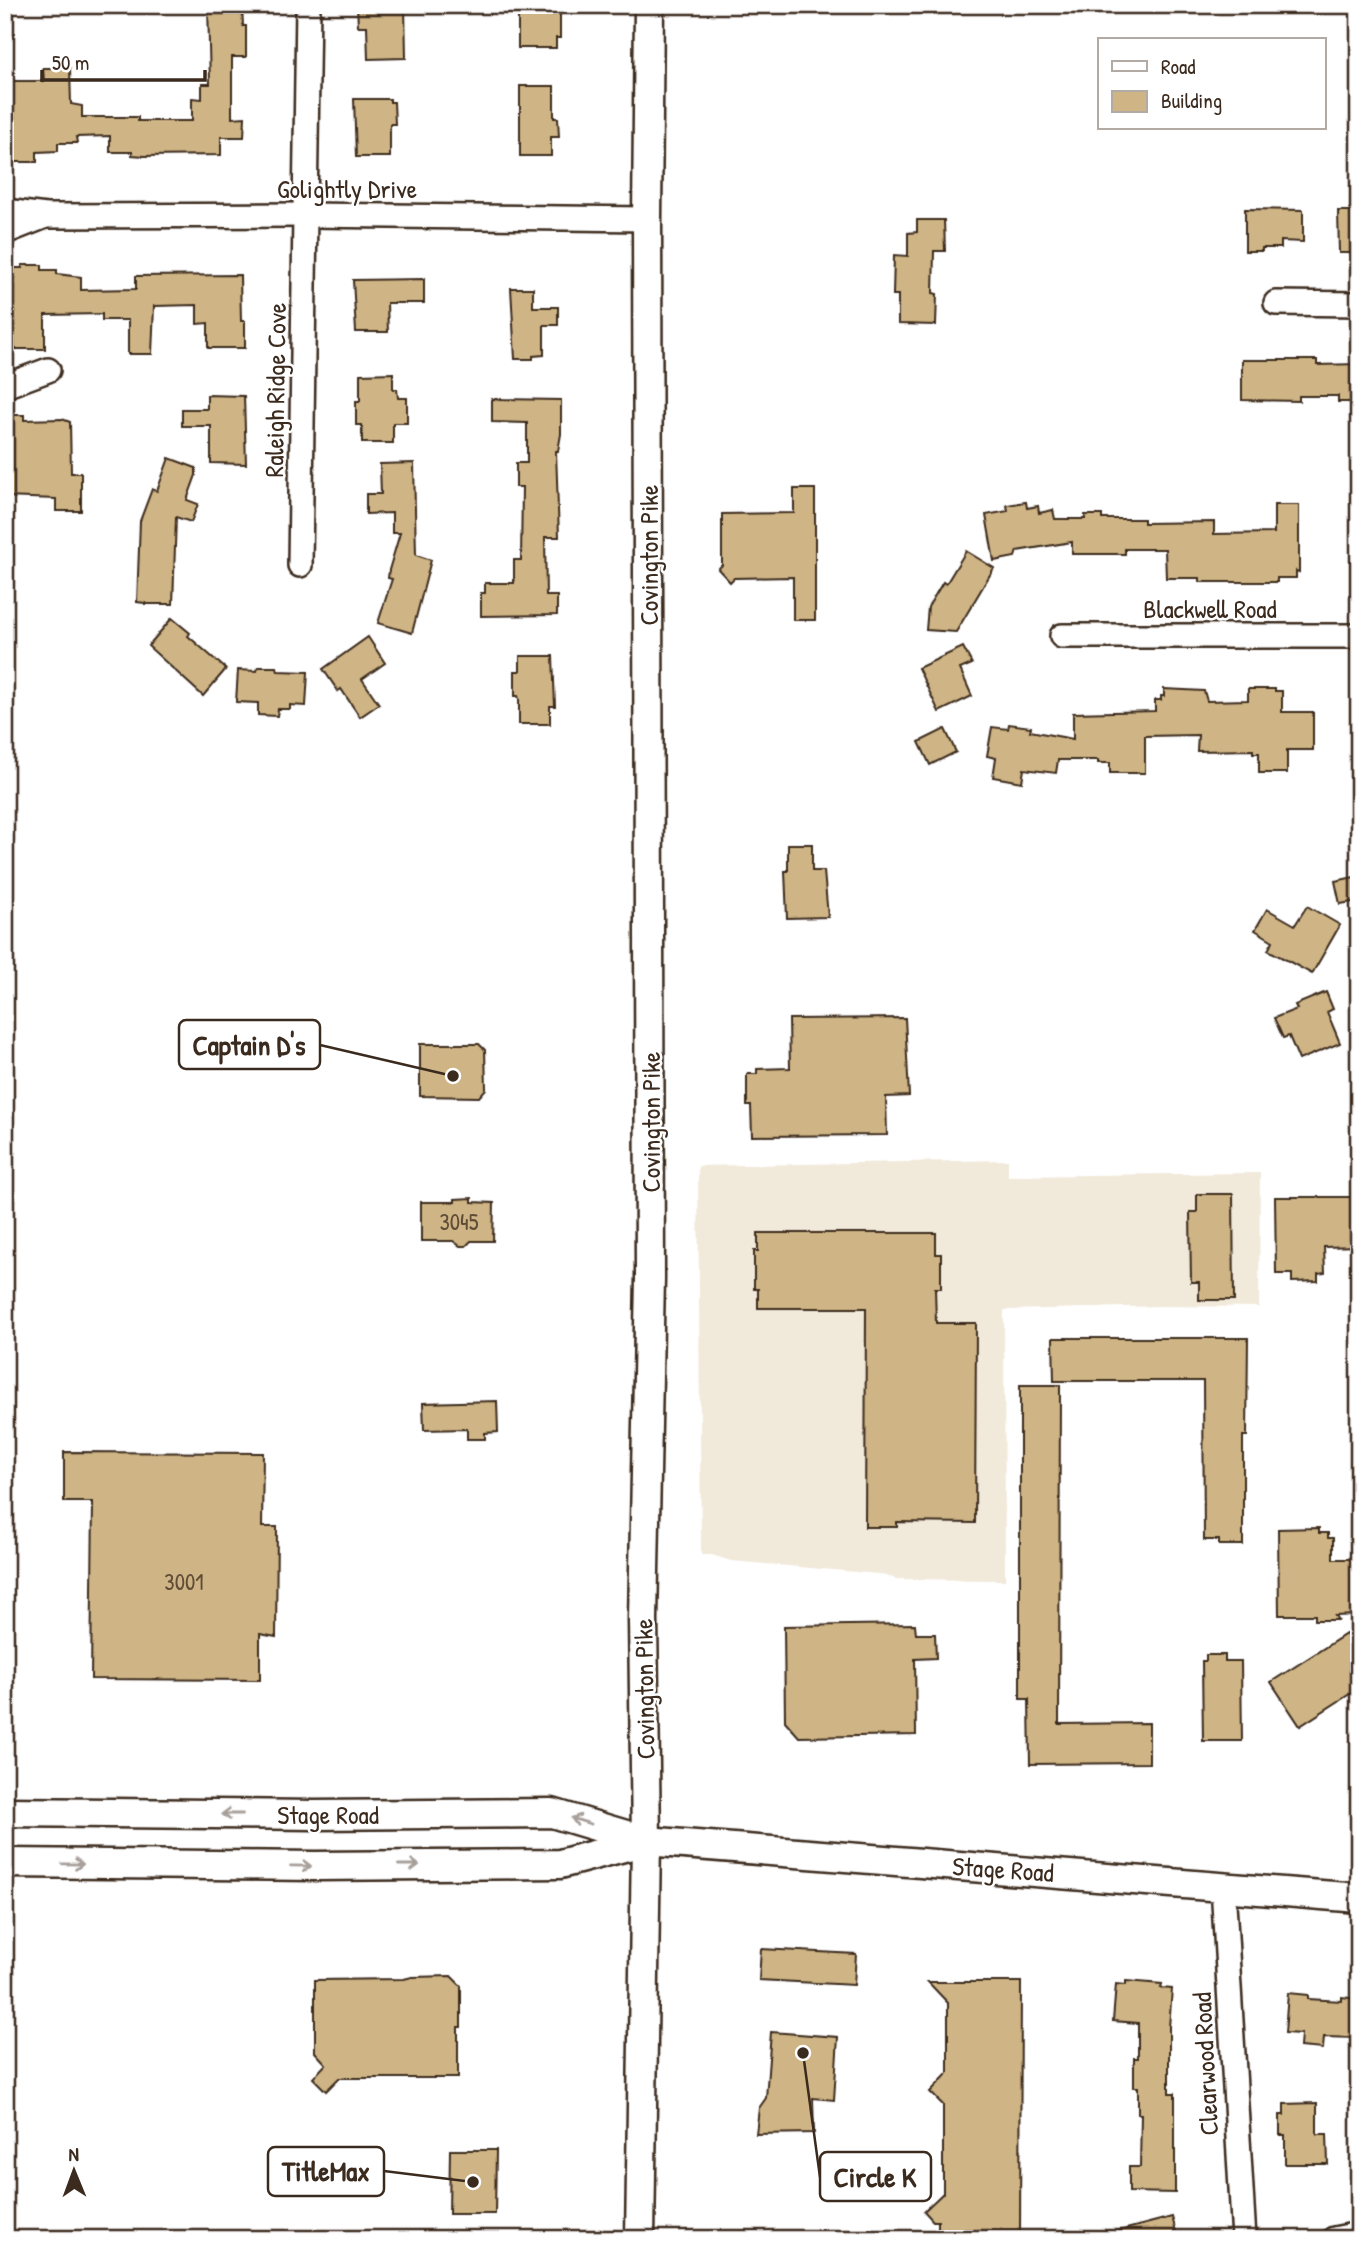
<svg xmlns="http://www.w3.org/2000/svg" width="1364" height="2244" viewBox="0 0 1364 2244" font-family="'Patrick Hand',sans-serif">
<rect width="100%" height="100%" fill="#fff"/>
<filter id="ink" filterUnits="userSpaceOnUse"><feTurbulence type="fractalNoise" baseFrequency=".0143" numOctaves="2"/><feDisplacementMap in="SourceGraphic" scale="14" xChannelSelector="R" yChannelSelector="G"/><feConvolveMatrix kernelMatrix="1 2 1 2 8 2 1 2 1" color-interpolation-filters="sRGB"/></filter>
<g filter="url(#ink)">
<path fill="#f1e9da" d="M 1008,1160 L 1008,1176 L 1260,1173 L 1259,1307 L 1161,1306 L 1004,1310 L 1005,1580 L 897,1579 L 879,1574 L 731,1561 L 712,1555 L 701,1555 L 698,1166 Z"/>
<g fill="#cfb585" stroke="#3b2a1e" stroke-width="2">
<path d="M 208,5 L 242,5 L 243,26 L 246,26 L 246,57 L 232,57 L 232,118 L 245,117 L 244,137 L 221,137 L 221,155 L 144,156 L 132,155 L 132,152 L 110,152 L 110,136 L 76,137 L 77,143 L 58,143 L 58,151 L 37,152 L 37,162 L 5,162 L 5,81 L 44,81 L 43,68 L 70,68 L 71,104 L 82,106 L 82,117 L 138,117 L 138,121 L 192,121 L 192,98 L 202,99 L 202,84 L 210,84 Z"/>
<path d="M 357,5 L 405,5 L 406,58 L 368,59 L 367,26 L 358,26 Z"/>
<path d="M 525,5 L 560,5 L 560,38 L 556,38 L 556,48 L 518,48 L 518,10 L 525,10 Z"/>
<path d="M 520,86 L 554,86 L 554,118 L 558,118 L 559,137 L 551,137 L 551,156 L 520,156 Z"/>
<path d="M 354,99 L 390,99 L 390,102 L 394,102 L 395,124 L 390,124 L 390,157 L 356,157 Z"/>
<path d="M 1245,209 L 1303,210 L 1303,242 L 1281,241 L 1281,248 L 1262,248 L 1262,251 L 1245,251 Z"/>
<path d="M 1338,211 L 1359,211 L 1359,253 L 1339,253 Z"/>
<path d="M 917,220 L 944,220 L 945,251 L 934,251 L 933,293 L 937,294 L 936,325 L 898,324 L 898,295 L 893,295 L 894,255 L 908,256 L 908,233 L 917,232 Z"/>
<path d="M 22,265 L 42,265 L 42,270 L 57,270 L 57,274 L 81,277 L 81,290 L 136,289 L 136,276 L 240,275 L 241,321 L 245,321 L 245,348 L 208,348 L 208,323 L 197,324 L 197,305 L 154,306 L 152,354 L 128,354 L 128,320 L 102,320 L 102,314 L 45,315 L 45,349 L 15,349 L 5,352 L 5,273 L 10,272 L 10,268 L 22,268 Z"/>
<path d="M 424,279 L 424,303 L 387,303 L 388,332 L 356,332 L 353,280 Z"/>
<path d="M 511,288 L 533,288 L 533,307 L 558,307 L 558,325 L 544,325 L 544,355 L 533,356 L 533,359 L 515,359 Z"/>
<path d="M 1242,360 L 1317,360 L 1317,365 L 1359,364 L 1359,402 L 1338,402 L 1338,396 L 1299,396 L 1299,401 L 1242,400 Z"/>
<path d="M 393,373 L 393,389 L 397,389 L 398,398 L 407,398 L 407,423 L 393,423 L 393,443 L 362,443 L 362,425 L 356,425 L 356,401 L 360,401 L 360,374 Z"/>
<path d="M 207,395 L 244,396 L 246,464 L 211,463 L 211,426 L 182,426 L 182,409 L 207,409 Z"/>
<path d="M 492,399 L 561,400 L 561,434 L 558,451 L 556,451 L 559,537 L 545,537 L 546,596 L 557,596 L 557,615 L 481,616 L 481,593 L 485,593 L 485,583 L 514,583 L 514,560 L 521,560 L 522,487 L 516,487 L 516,463 L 527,463 L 527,423 L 492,422 Z"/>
<path d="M 5,415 L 24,415 L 24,420 L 62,419 L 70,422 L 71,473 L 81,473 L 81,511 L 56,511 L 56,499 L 5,497 Z"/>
<path d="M 169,458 L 196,468 L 196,475 L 187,500 L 198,504 L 191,522 L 176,517 L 173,604 L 145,604 L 145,603 L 137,602 L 140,521 L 152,489 L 157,491 Z"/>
<path d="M 414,463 L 416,555 L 431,560 L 412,633 L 378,623 L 392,579 L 388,578 L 389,570 L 400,533 L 392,533 L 392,513 L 366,514 L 366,494 L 381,494 L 380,464 Z"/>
<path d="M 794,489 L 815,489 L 815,620 L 793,620 L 793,577 L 734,578 L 730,582 L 718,569 L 722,565 L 722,514 L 794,513 Z"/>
<path d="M 1026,502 L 1027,508 L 1038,506 L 1039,513 L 1053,510 L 1055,519 L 1085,519 L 1085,515 L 1102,515 L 1102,519 L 1144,519 L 1144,523 L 1214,522 L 1214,534 L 1274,533 L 1274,505 L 1299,505 L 1299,572 L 1296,571 L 1296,578 L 1277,578 L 1277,582 L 1200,582 L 1200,578 L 1166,578 L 1165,549 L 1125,549 L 1125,554 L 1072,554 L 1072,542 L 1017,551 L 1015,557 L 994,561 L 986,515 L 1008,511 L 1007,505 Z"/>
<path d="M 966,551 L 994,568 L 956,632 L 926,630 L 928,607 L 943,582 L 946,584 Z"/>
<path d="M 172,618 L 190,633 L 188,636 L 226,669 L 203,696 L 148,646 Z"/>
<path d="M 368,637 L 385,663 L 362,679 L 379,704 L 360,717 L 341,689 L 338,691 L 323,669 Z"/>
<path d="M 963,647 L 972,664 L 960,669 L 972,696 L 939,712 L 918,668 Z"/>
<path d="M 520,656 L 553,656 L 555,706 L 550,706 L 550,724 L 519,724 L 519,699 L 518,696 L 515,696 L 515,671 L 520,671 Z"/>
<path d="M 258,667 L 277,667 L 278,671 L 308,672 L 306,706 L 290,705 L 290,709 L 278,709 L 277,716 L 258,715 L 258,703 L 236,702 L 238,670 L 257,671 Z"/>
<path d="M 1164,689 L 1204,691 L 1207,701 L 1248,700 L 1248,689 L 1275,689 L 1275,691 L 1282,691 L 1282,712 L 1313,712 L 1313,750 L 1287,750 L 1287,773 L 1259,773 L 1259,753 L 1253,753 L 1253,750 L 1197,751 L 1198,735 L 1145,736 L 1145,773 L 1110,773 L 1110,763 L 1098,763 L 1098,760 L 1058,760 L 1056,773 L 1024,769 L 1022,782 L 993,777 L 996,758 L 987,756 L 992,727 L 1008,729 L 1009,724 L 1031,727 L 1030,731 L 1073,739 L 1073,713 L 1155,711 L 1155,700 L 1161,700 L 1161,696 L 1164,696 Z"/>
<path d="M 945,729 L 956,752 L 930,765 L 919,742 Z"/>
<path d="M 788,844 L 812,844 L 812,871 L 824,871 L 828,917 L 787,918 L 785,871 L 788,871 Z"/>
<path d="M 1359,876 L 1359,901 L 1340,904 L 1335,881 Z"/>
<path d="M 1307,906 L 1340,925 L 1312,974 L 1268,950 L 1273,941 L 1255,930 L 1267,909 L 1295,925 Z"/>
<path d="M 1326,992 L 1333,1009 L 1327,1012 L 1340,1043 L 1299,1060 L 1289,1036 L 1283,1038 L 1274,1018 L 1297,1009 L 1295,1005 Z"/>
<path d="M 905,1018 L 909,1096 L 886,1097 L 887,1135 L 752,1136 L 751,1106 L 747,1106 L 747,1074 L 757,1074 L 757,1069 L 790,1068 L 789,1019 Z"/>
<path d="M 420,1044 L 479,1044 L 485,1050 L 486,1089 L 479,1097 L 420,1096 Z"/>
<path d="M 1197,1194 L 1233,1194 L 1234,1300 L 1199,1300 L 1199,1282 L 1191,1282 L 1190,1212 L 1197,1212 Z"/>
<path d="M 1275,1197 L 1359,1197 L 1359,1246 L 1324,1247 L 1325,1273 L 1318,1274 L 1318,1281 L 1292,1282 L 1292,1274 L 1276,1274 Z"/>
<path d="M 472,1198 L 472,1202 L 494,1203 L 493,1241 L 471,1241 L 466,1246 L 460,1246 L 453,1241 L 421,1241 L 421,1202 L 455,1202 L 455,1199 Z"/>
<path d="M 758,1233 L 936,1233 L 936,1254 L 941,1254 L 941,1288 L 935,1288 L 936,1323 L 976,1323 L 975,1523 L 897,1522 L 897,1527 L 865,1527 L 866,1308 L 758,1308 L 758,1289 L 754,1289 L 754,1251 L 758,1251 Z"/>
<path d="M 1053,1338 L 1248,1338 L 1247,1436 L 1243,1436 L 1243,1545 L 1219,1545 L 1219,1540 L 1204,1540 L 1203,1381 L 1054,1381 Z"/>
<path d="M 1020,1385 L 1060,1385 L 1059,1724 L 1149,1723 L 1149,1763 L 1030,1764 L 1029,1699 L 1020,1699 Z"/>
<path d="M 497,1401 L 498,1432 L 485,1433 L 485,1439 L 467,1439 L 467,1429 L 424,1430 L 423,1403 Z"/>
<path d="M 64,1452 L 263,1453 L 262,1527 L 277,1527 L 276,1637 L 260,1634 L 260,1680 L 91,1679 L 93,1502 L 64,1502 Z"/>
<path d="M 1319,1528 L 1319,1533 L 1328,1533 L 1328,1538 L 1333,1538 L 1333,1559 L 1359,1559 L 1359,1615 L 1335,1616 L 1338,1620 L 1315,1620 L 1315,1615 L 1279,1615 L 1278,1529 Z"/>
<path d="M 915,1624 L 916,1634 L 935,1634 L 936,1658 L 915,1659 L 916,1735 L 799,1737 L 785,1721 L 784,1626 Z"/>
<path d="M 1346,1634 L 1359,1654 L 1359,1688 L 1300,1726 L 1271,1682 Z"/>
<path d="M 1206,1655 L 1225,1655 L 1225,1661 L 1241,1661 L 1242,1741 L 1203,1741 L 1202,1661 L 1206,1661 Z"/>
<path d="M 761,1949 L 856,1954 L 854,1985 L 759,1980 Z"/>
<path d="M 451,1976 L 461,1986 L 461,2027 L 458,2027 L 458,2078 L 339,2078 L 326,2091 L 313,2078 L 326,2064 L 315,2052 L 315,1980 L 404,1979 L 412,1977 Z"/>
<path d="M 1126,1981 L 1162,1984 L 1161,1988 L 1172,1989 L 1169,2027 L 1169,2093 L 1175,2093 L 1175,2193 L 1129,2192 L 1129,2167 L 1140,2167 L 1141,2114 L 1138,2114 L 1138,2087 L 1134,2087 L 1134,2058 L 1138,2058 L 1138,2023 L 1113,2021 L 1116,1984 L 1126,1985 Z"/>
<path d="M 928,1982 L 1021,1982 L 1020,2239 L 938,2239 L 938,2221 L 933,2221 L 924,2211 L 943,2193 L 943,2105 L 930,2092 L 948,2073 L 948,2003 Z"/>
<path d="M 1288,1993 L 1308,1995 L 1308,1999 L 1342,2001 L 1342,1997 L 1359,1999 L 1358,2038 L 1324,2037 L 1323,2049 L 1300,2047 L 1301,2034 L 1285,2033 Z"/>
<path d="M 771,2032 L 838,2037 L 834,2100 L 813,2098 L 814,2133 L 756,2134 L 759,2108 L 766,2098 Z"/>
<path d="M 1317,2103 L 1317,2134 L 1327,2134 L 1328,2164 L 1285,2164 L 1285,2135 L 1280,2135 L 1280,2115 L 1284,2115 L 1284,2104 Z"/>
<path d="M 450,2150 L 496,2150 L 495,2214 L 449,2214 Z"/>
<path d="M 1172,2217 L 1178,2239 L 1112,2239 L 1111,2233 Z"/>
</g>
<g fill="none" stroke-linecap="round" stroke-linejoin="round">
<defs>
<g id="minor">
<path d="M 5,211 L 46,216 L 306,215 L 647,219"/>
<path d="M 5,232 L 43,217"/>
<path d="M 1276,303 L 1359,304"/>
<path d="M 5,386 L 48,370"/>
<path d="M 300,565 L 308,5"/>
<path d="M 1062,636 L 1359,636"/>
<path d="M 1223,1886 L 1244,2239"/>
<path d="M 1334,2239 L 1359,2234"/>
</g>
<g id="major">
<path d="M 5,1812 L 315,1815 L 552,1813 L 646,1841 L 1359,1898"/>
<path d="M 5,1863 L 315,1866 L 560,1864 L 646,1841"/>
<path d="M 640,2239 L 646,1841 L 643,1619 L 650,1278 L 647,219 L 649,5"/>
</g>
</defs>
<use href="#minor" stroke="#3b2a1e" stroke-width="28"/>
<use href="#major" stroke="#3b2a1e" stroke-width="33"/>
<use href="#minor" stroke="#fff" stroke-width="23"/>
<use href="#major" stroke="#fff" stroke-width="28"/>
</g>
<defs><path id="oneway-shaft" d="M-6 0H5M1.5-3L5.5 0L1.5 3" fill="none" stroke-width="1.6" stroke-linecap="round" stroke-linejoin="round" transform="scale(1.75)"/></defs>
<g stroke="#a79f9a">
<use href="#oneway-shaft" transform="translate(232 1814) rotate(-180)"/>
<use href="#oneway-shaft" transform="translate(581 1821) rotate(-163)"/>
<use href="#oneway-shaft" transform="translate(73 1864) rotate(1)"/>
<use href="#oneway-shaft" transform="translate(409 1865)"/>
<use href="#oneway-shaft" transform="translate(301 1866) rotate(1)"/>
</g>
</g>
<g text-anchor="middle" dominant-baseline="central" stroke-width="5" stroke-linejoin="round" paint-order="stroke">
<g font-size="23" fill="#604d38">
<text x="459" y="1221">3045</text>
<text x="184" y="1581">3001</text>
</g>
<g font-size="26" fill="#3b2a1e" stroke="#fff">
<text x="347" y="188">Golightly Drive</text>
<text transform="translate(275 390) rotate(-89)">Raleigh Ridge Cove</text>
<text transform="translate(648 555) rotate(-90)">Covington Pike</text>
<text x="1210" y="608">Blackwell Road</text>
<text transform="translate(650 1122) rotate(-90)">Covington Pike</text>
<text transform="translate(644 1689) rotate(-91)">Covington Pike</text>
<text x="328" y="1814">Stage Road</text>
<text transform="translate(1003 1869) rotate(4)">Stage Road</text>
<text transform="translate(1205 2064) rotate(-93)">Clearwood Road</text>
</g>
</g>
<path fill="none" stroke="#3b2a1e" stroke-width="2.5" d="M453 1076L320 1045M473 2182L384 2171M803 2053L820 2177"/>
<g fill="#3b2a1e" stroke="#fff" stroke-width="2.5">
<circle cx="453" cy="1076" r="7"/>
<circle cx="473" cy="2182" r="7"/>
<circle cx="803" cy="2053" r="7"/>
</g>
<g fill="#fff" stroke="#3b2a1e" stroke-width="2.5">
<rect x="179" y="1020" width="141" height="49" rx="7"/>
<rect x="268" y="2147" width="116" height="49" rx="7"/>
<rect x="820" y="2152" width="111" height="49" rx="7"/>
</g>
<g font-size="28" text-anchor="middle" font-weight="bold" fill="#3b2a1e">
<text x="249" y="1055">Captain D's</text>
<text x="326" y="2181">TitleMax</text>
<text x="875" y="2187">Circle K</text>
</g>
<rect width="1364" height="2244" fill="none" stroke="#fff" stroke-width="28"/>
<rect x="14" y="14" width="1336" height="2216" fill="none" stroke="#3b2a1e" stroke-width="2.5" filter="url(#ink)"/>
<rect x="1098" y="38" width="228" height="91" fill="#ffffff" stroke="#b1aaa5" stroke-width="2"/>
<rect x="1112" y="61" width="35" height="10" fill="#ffffff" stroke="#b1aaa5" stroke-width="2"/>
<text x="1161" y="74" font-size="21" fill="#3b2a1e">Road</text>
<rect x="1112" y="91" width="35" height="21" fill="#cfb585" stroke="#b1aaa5" stroke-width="2"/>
<text x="1161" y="108" font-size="21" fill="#3b2a1e">Building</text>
<g transform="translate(74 2171) rotate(359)" stroke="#ffffff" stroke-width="5" paint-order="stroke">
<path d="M0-5L12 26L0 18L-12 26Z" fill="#3b2a1e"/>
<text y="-10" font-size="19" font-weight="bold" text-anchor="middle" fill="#3b2a1e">N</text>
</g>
<path d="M42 70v10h163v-10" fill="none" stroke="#3b2a1e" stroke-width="3.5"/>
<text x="52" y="70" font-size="21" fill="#3b2a1e" stroke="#ffffff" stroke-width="5" paint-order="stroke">50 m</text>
</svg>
